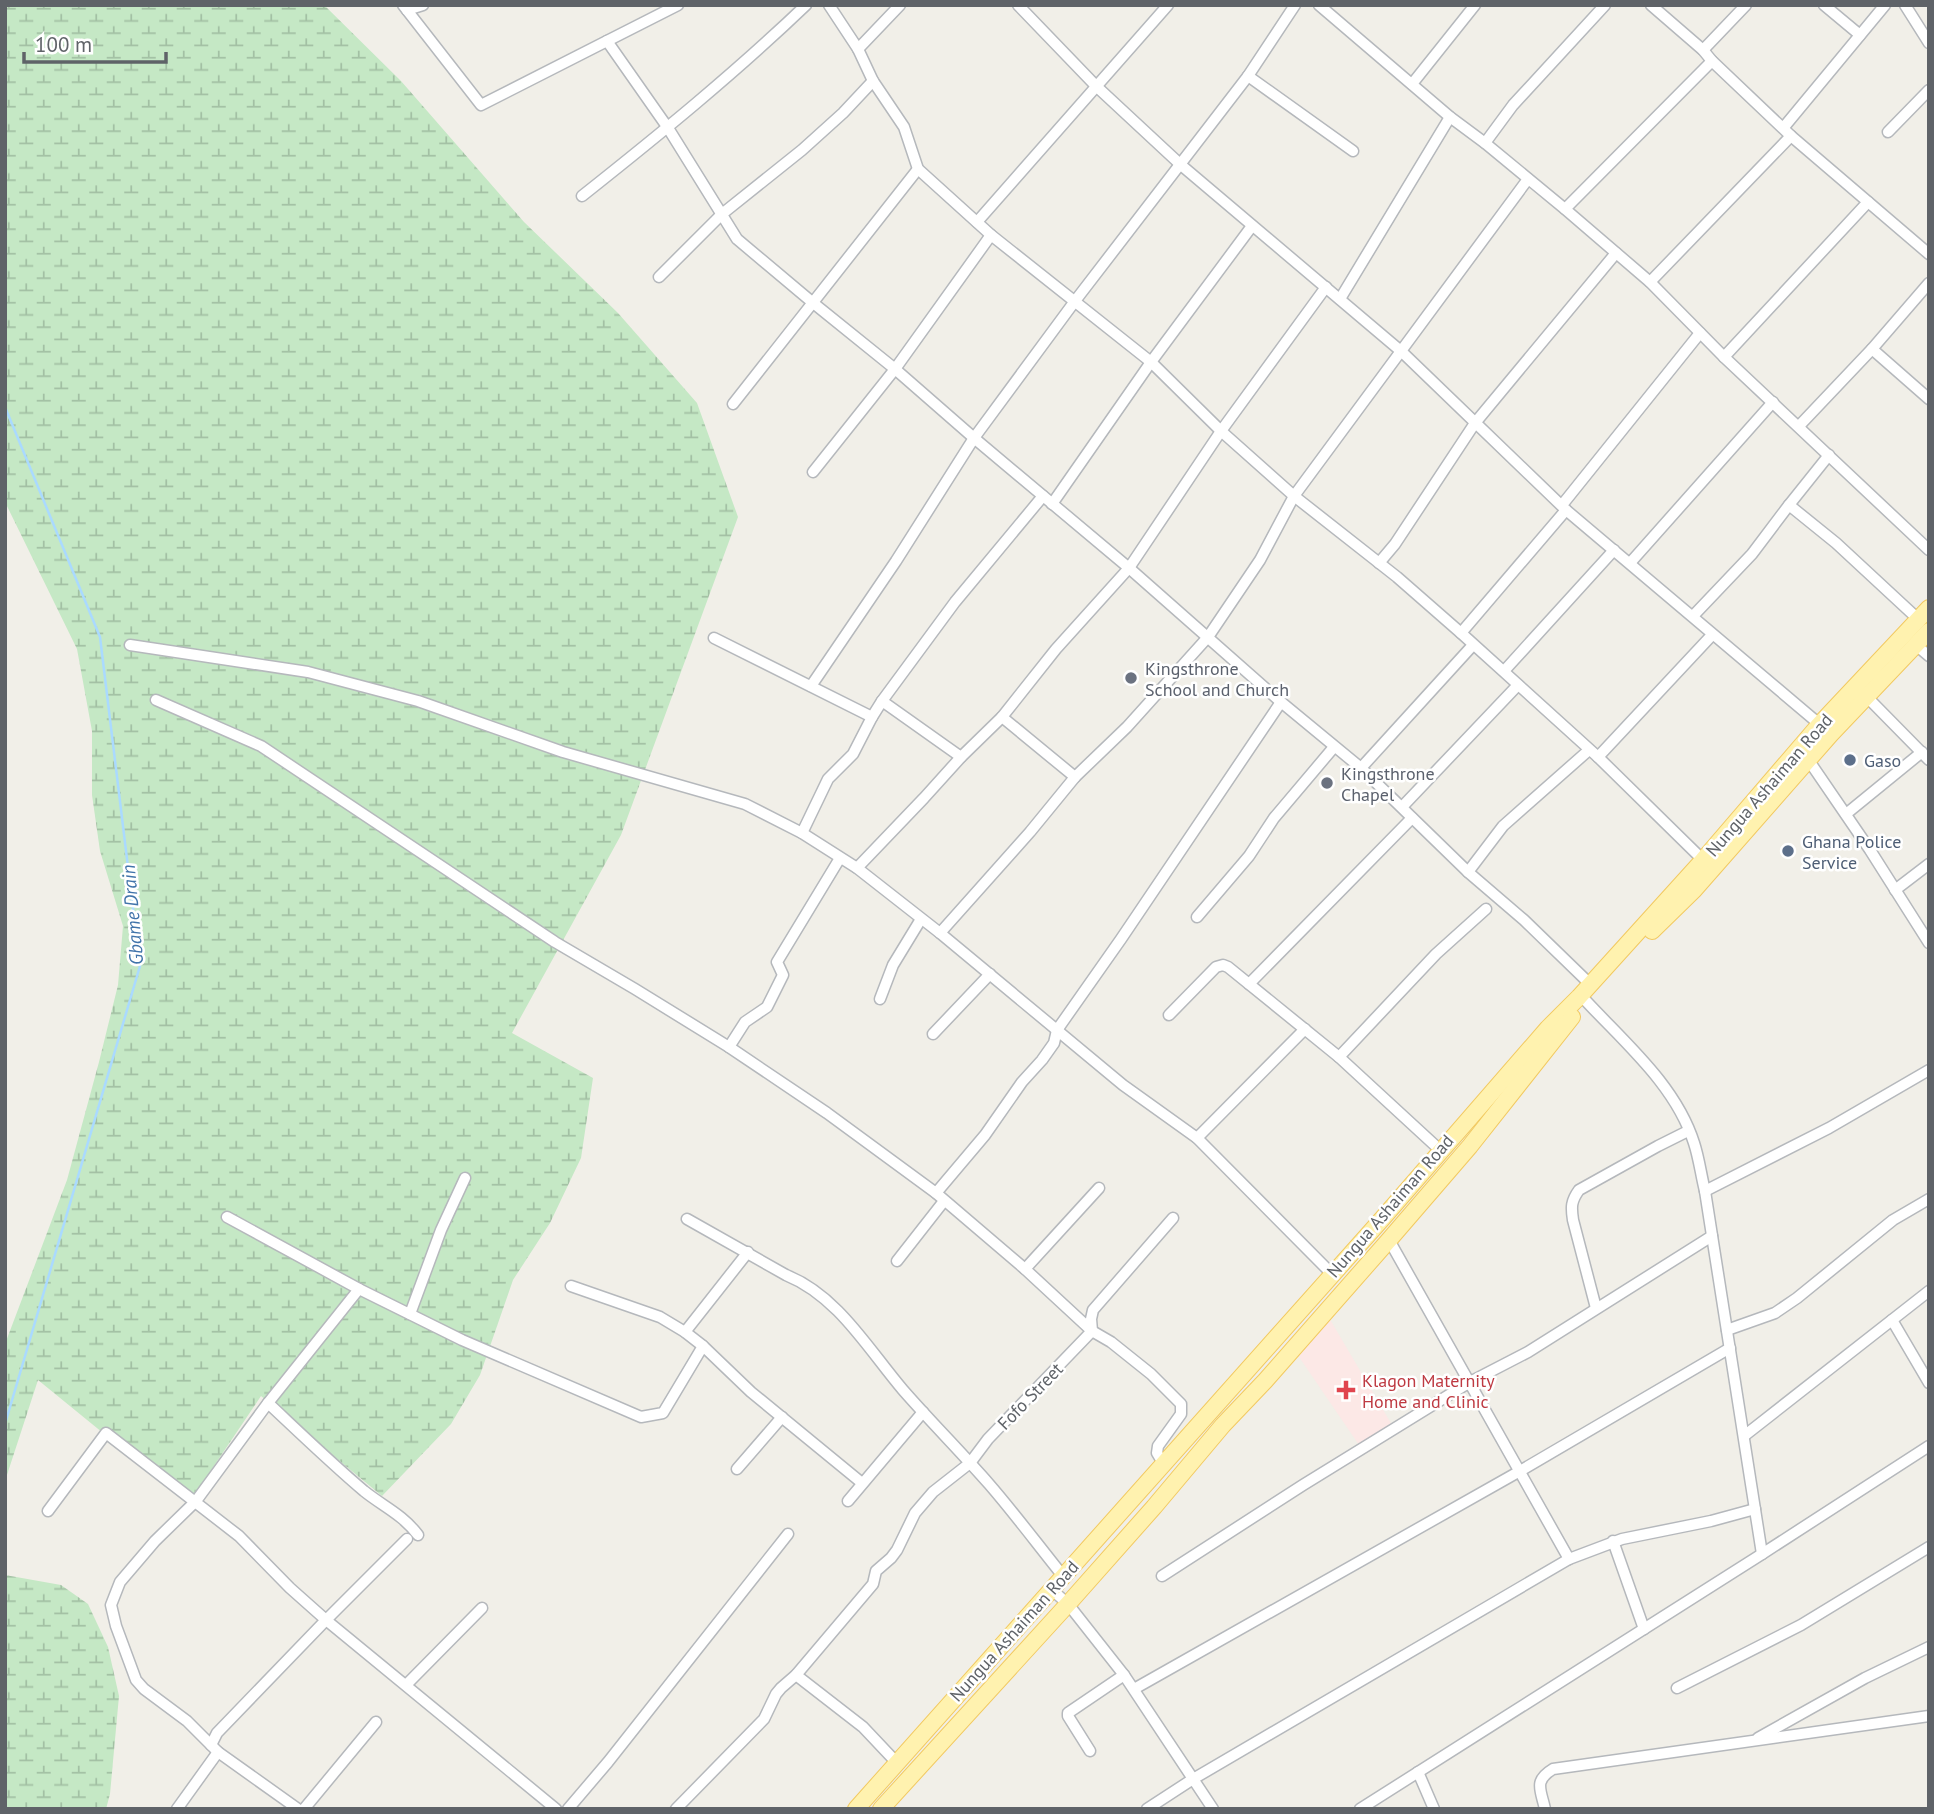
<svg xmlns="http://www.w3.org/2000/svg" width="1934" height="1814" viewBox="0 0 1934 1814" font-family="'PT Sans',sans-serif">
<defs>
<pattern id="wetland-marsh" width="20" height="14" patternUnits="userSpaceOnUse" patternTransform="scale(1.75)"><rect width="20" height="14" fill="#c5e8c5"/><path d="M1 5h8M5 5V1M11 12h8M15 12V8" fill="none" stroke="#a3c0a4"/></pattern>
</defs>
<rect width="100%" height="100%" fill="#f1efe8"/>
<path fill="#fce8e6" d="M 1328,1316 L 1392,1425 L 1359,1445 L 1297,1354 Z"/>
<g fill="url(#wetland-marsh)">
<path d="M 5,5 L 324,5 L 401,81 L 524,222 L 618,313 L 697,403 L 738,517 L 621,835 L 512,1033 L 593,1078 L 581,1158 L 550,1223 L 513,1280 L 480,1375 L 451,1424 L 382,1496 L 261,1396 L 189,1503 L 38,1380 L 5,1481 L 5,1344 L 67,1180 L 99,1062 L 118,985 L 123,926 L 100,851 L 92,795 L 92,731 L 77,649 L 5,502 Z"/>
<path d="M 5,1575 L 61,1585 L 88,1604 L 108,1647 L 119,1696 L 110,1794 L 106,1809 L 5,1809 Z"/>
</g>
<g fill="none" stroke-linecap="round" stroke-linejoin="round">
<path stroke="#aadaff" stroke-width="2.5" d="M 5,407 L 100,637 L 140,966 L 5,1424"/>
<defs>
<g id="street">
<path d="M 403,5 L 481,105 L 607,41 L 668,128 L 737,239 L 812,302 L 895,369 L 991,235"/>
<path d="M 829,5 L 858,49 L 873,81 L 904,127 L 918,169 L 991,235 L 1151,362 L 1221,431 L 1294,496 L 1397,577 L 1461,633 L 1598,757 L 1703,860"/>
<path d="M 1018,5 L 1096,86 L 1181,165 L 1402,352 L 1566,510 L 1824,728"/>
<path d="M 1319,5 L 1450,117 L 1485,143 L 1565,209 L 1650,282 L 1724,357 L 1929,550"/>
<path d="M 1651,5 L 1703,50 L 1712,61 L 1791,136 L 1929,254"/>
<path d="M 1824,5 L 1860,35"/>
<path d="M 1905,5 L 1929,43"/>
<path d="M 407,10 L 423,5"/>
<path d="M 607,41 L 678,5"/>
<path d="M 858,49 L 900,5"/>
<path d="M 1703,50 L 1746,5"/>
<path d="M 1248,76 L 1353,151"/>
<path d="M 1412,84 L 1475,5"/>
<path d="M 1784,127 L 1885,5"/>
<path d="M 1888,132 L 1929,90"/>
<path d="M 1485,143 L 1513,105 L 1605,5"/>
<path d="M 582,196 C 659,135 735,73 806,5"/>
<path d="M 1565,209 L 1712,61"/>
<path d="M 977,222 L 1168,5"/>
<path d="M 659,277 L 722,214 L 802,150 L 843,113 L 873,81"/>
<path d="M 1650,282 L 1791,136"/>
<path d="M 1340,299 L 1450,117"/>
<path d="M 1872,349 L 1929,399"/>
<path d="M 1724,357 L 1868,202"/>
<path d="M 733,404 L 918,169"/>
<path d="M 1799,426 L 1872,349 L 1929,283"/>
<path d="M 813,472 L 895,369 L 974,438 L 1129,568 L 1281,702 L 1361,768 L 1468,872 L 1524,920 L 1590,984"/>
<path d="M 1052,504 L 1151,362 L 1252,226"/>
<path d="M 1562,505 L 1700,333"/>
<path d="M 1789,505 L 1829,455"/>
<path d="M 1379,563 L 1395,544 L 1475,423 L 1616,253"/>
<path d="M 1630,563 L 1773,402"/>
<path d="M 1693,616 L 1752,554 L 1789,505 L 1836,543 L 1918,619"/>
<path d="M 1461,633 L 1566,510"/>
<path d="M 714,638 L 872,717 L 882,701 L 961,757 L 1002,717 L 1056,649 L 1129,568 L 1221,431 L 1326,287"/>
<path d="M 130,645 L 308,672 L 418,701 L 563,752 L 745,804 L 802,833 L 857,868 L 940,933 L 1123,1085 L 1197,1138 L 1328,1270 L 1330,1276"/>
<path d="M 1916,645 L 1929,656"/>
<path d="M 1504,671 L 1614,550"/>
<path d="M 811,686 L 896,561 L 974,438 L 1075,301 L 1248,76 L 1295,5"/>
<path d="M 1867,697 L 1929,760"/>
<path d="M 156,700 L 261,746 L 555,942 L 635,989 L 729,1047 L 827,1113 L 936,1193 L 1025,1269 L 1092,1331 L 1111,1342 L 1151,1374 L 1181,1404 L 1181,1414 L 1158,1446 L 1157,1453 L 1163,1463"/>
<path d="M 882,701 L 955,602 L 1043,496"/>
<path d="M 1002,717 L 1075,777"/>
<path d="M 1805,755 L 1870,850 L 1929,943"/>
<path d="M 1598,757 L 1712,635"/>
<path d="M 1361,768 L 1473,645"/>
<path d="M 1402,807 L 1518,685"/>
<path d="M 1846,814 L 1922,752"/>
<path d="M 802,833 L 828,779 L 853,754 L 872,717"/>
<path d="M 857,868 L 924,798 L 961,757"/>
<path d="M 1468,872 L 1503,826 L 1589,750"/>
<path d="M 1895,890 L 1929,864"/>
<path d="M 1197,917 L 1249,856 L 1274,818 L 1334,747"/>
<path d="M 940,933 L 1030,832 L 1075,777 L 1127,727 L 1208,637 L 1260,560 L 1294,496 L 1528,179"/>
<path d="M 1249,984 L 1412,818"/>
<path d="M 1579,997 L 1586,1001 C 1626,1044 1676,1086 1694,1143 C 1699,1158 1701,1175 1705,1191 L 1762,1554"/>
<path d="M 880,999 L 893,965 L 921,919"/>
<path d="M 1169,1015 L 1216,967 L 1223,965 L 1228,967 L 1339,1057 L 1440,1150"/>
<path d="M 933,1034 L 990,974"/>
<path d="M 729,1047 L 745,1022 L 767,1007 L 783,975 L 777,962 L 840,858"/>
<path d="M 1339,1057 L 1436,954 L 1486,909"/>
<path d="M 1197,1138 L 1305,1029"/>
<path d="M 1705,1191 L 1829,1128 L 1929,1070"/>
<path d="M 936,1193 L 985,1135 L 1022,1082 L 1042,1060 L 1054,1043 L 1057,1030 L 1121,939 L 1281,702"/>
<path d="M 227,1217 L 359,1289"/>
<path d="M 687,1219 L 786,1275 C 838,1296 868,1349 903,1390 C 931,1422 961,1452 989,1484 C 1015,1514 1038,1545 1063,1576"/>
<path d="M 1389,1240 L 1569,1559"/>
<path d="M 897,1261 L 944,1201"/>
<path d="M 1025,1269 L 1099,1188"/>
<path d="M 571,1286 L 660,1317 L 685,1332 L 703,1346 L 751,1392 L 862,1483"/>
<path d="M 1596,1308 L 1573,1220 C 1571,1207 1571,1201 1579,1190 L 1658,1146 L 1688,1131"/>
<path d="M 410,1314 L 441,1230 L 465,1178"/>
<path d="M 1892,1320 L 1929,1383"/>
<path d="M 1727,1330 L 1775,1313 L 1797,1298 L 1893,1220 L 1929,1199"/>
<path d="M 685,1332 L 748,1252"/>
<path d="M 268,1403 L 359,1289 L 462,1340 L 641,1417 L 663,1413 L 703,1346"/>
<path d="M 1744,1436 L 1929,1291"/>
<path d="M 737,1469 L 782,1417"/>
<path d="M 848,1501 L 923,1412"/>
<path d="M 48,1511 L 106,1433 L 239,1536 L 290,1588 L 326,1620 L 217,1733 L 211,1745"/>
<path d="M 407,1539 L 326,1620 L 556,1809"/>
<path d="M 1613,1541 L 1644,1629"/>
<path d="M 1162,1576 L 1303,1485 L 1470,1382 L 1528,1352 L 1712,1236"/>
<path d="M 1051,1589 L 1068,1604 L 1124,1675 L 1213,1809"/>
<path d="M 796,1675 L 863,1727 L 897,1763"/>
<path d="M 406,1685 L 482,1608"/>
<path d="M 1677,1688 L 1801,1625 L 1929,1547"/>
<path d="M 1134,1689 L 1520,1471 L 1730,1348"/>
<path d="M 1758,1738 L 1865,1678 L 1929,1647"/>
<path d="M 1090,1751 L 1068,1716 L 1068,1713 L 1124,1675"/>
<path d="M 1418,1772 L 1434,1809"/>
<path d="M 177,1809 L 218,1752"/>
<path d="M 298,1809 L 218,1752 L 187,1721 L 144,1689 L 136,1680 L 116,1626 L 111,1605 L 120,1582 L 155,1541 L 196,1501 L 268,1403 C 300,1433 331,1463 364,1491 C 384,1507 402,1514 418,1535"/>
<path d="M 304,1809 L 376,1722"/>
<path d="M 568,1809 L 608,1762 L 788,1534"/>
<path d="M 676,1809 L 764,1719 L 776,1694 L 781,1688 L 796,1675 L 873,1584 L 876,1571 L 891,1558 L 897,1550 L 915,1513 L 933,1492 L 970,1463 L 988,1439 L 1092,1331 L 1091,1319 L 1093,1310 L 1173,1218"/>
<path d="M 1147,1809 L 1193,1779 L 1569,1559 L 1622,1539 L 1711,1521 L 1755,1509"/>
<path d="M 1360,1809 L 1762,1554 L 1929,1446"/>
<path d="M 1545,1809 C 1541,1790 1533,1781 1553,1769 L 1929,1716"/>
</g>
<g id="primary">
<path d="M 1652,931 L 1694,890 L 1831,734 L 1929,631"/>
<path d="M 856,1809 L 1382,1219 L 1548,1028 L 1579,997 L 1703,860 L 1819,725 L 1929,608"/>
<path d="M 881,1809 L 1068,1604 L 1154,1507 L 1223,1425 L 1265,1381 L 1389,1240 L 1470,1146 L 1572,1017"/>
</g>
</defs>
<use href="#street" stroke="#b5b8bc" stroke-width="13"/>
<use href="#primary" stroke="#f2c960" stroke-width="18"/>
<use href="#street" stroke="#fff" stroke-width="10"/>
<use href="#primary" stroke="#fff2af" stroke-width="16"/>
</g>
<g fill="#6b7280" stroke="#fff" stroke-width="2.5">
<circle cx="1131" cy="678" r="7"/>
<circle cx="1327" cy="783" r="7"/>
</g>
<g fill="#5c6f8a" stroke="#fff" stroke-width="2.5">
<circle cx="1850" cy="760" r="7"/>
<circle cx="1788" cy="851" r="7"/>
</g>
<path fill="#e0444e" stroke="#fff" stroke-width="2.5" d="M1342.5 1379.5h7v7h7v7h-7v7h-7v-7h-7v-7h7z"/>
<g text-anchor="middle" dominant-baseline="central" stroke-width="5" stroke-linejoin="round" paint-order="stroke">
<g font-size="18" fill="#5b616d" stroke="#fff" text-anchor="start">
<text x="1145" y="668">Kingsthrone<tspan x="1145" dy="21">School and Church</tspan></text>
<text x="1341" y="773">Kingsthrone<tspan x="1341" dy="21">Chapel</tspan></text>
</g>
<g font-size="18" fill="#4e5e75" stroke="#fff" text-anchor="start">
<text x="1864" y="760">Gaso</text>
<text x="1802" y="841">Ghana Police<tspan x="1802" dy="21">Service</tspan></text>
</g>
<g font-size="18" fill="#5f6368" stroke="#fff">
<text transform="translate(1769 785) rotate(-49)">Nungua Ashaiman Road</text>
<text transform="translate(1390 1206) rotate(-49)">Nungua Ashaiman Road</text>
<text transform="translate(1030 1396) rotate(-46)">Fofo Street</text>
<text transform="translate(1014 1631) rotate(-48)">Nungua Ashaiman Road</text>
</g>
<g font-size="18" fill="#be3a42" stroke="#fff" text-anchor="start">
<text x="1362" y="1380">Klagon Maternity<tspan x="1362" dy="21">Home and Clinic</tspan></text>
</g>
<g font-size="19" font-style="italic" fill="#4174aa" stroke="#fff">
<text transform="translate(132 915) rotate(-95)">Gbame Drain</text>
</g>
</g>
<rect width="1934" height="1814" fill="none" stroke="#5f6368" stroke-width="14"/>
<path d="M24 52v10h142v-10" fill="none" stroke="#5f6368" stroke-width="3.5"/>
<text x="35" y="52" font-size="21" fill="#5f6368" stroke="#ffffff" stroke-width="5" paint-order="stroke">100 m</text>
</svg>
